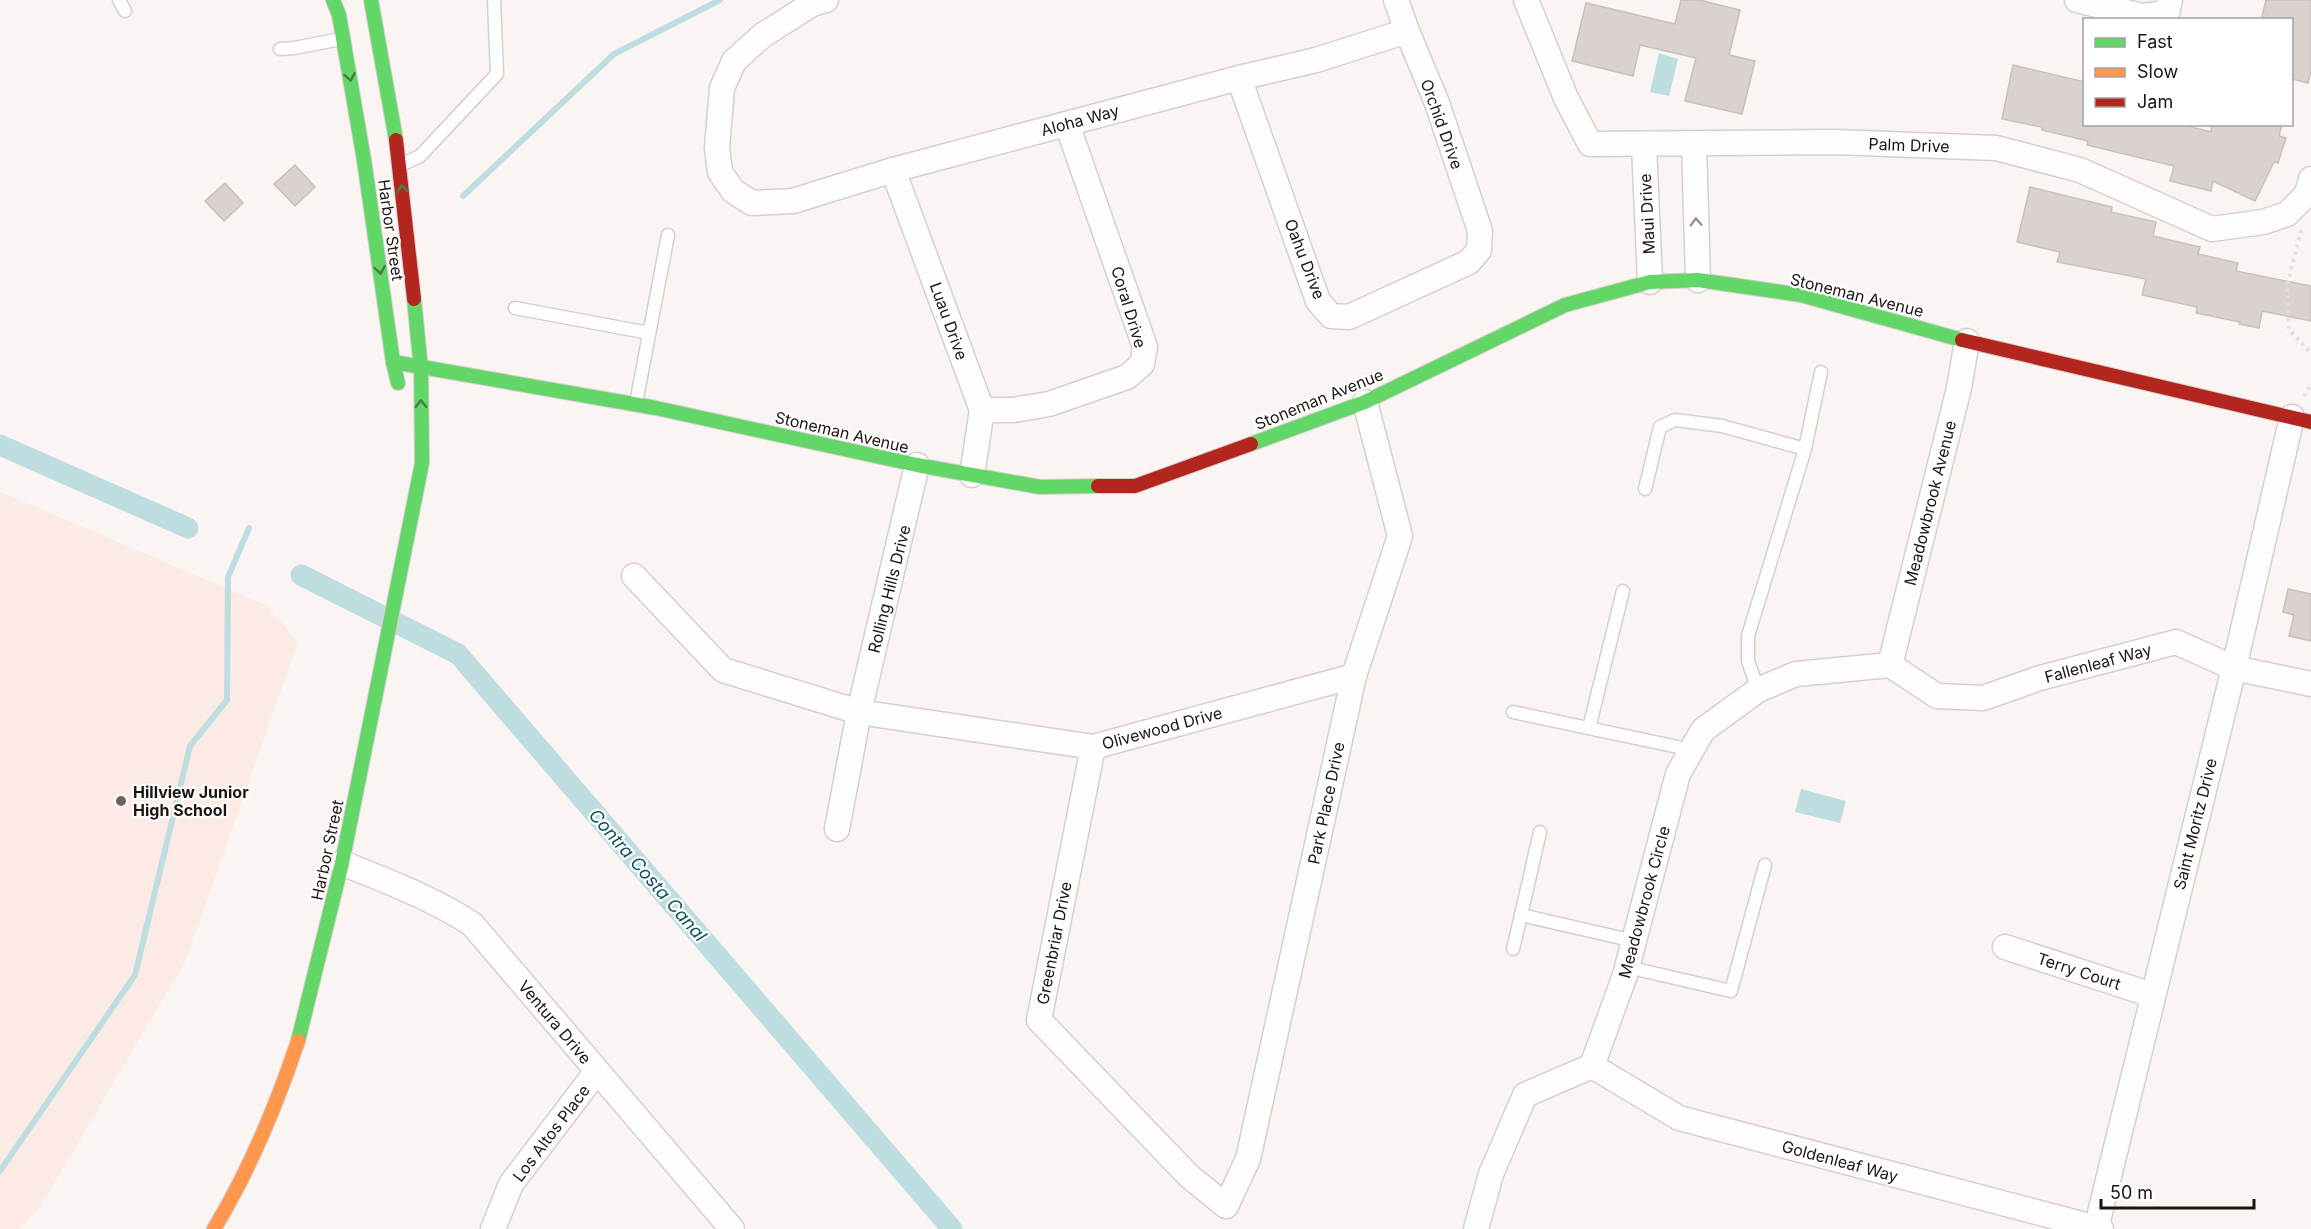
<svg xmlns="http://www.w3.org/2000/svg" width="2311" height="1229" viewBox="0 0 2311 1229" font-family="Inter,sans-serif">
<rect width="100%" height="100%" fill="#faf4f2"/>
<path fill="#fcebe4" d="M 0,492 L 266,605 L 298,642 L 186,960 L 40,1207 L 20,1229 L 0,1229 Z"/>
<g fill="#bedde0">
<path d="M 1659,53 L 1678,59 L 1669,96 L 1650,92 Z"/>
<path d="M 1801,789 L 1846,801 L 1840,823 L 1795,812 Z"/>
</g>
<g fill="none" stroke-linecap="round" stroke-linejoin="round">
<g stroke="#bedde0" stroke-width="6">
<path d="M 463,196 L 614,54 L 720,0"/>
<path d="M 0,1171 L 135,975 L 190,746 L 227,700 L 228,577 L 249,528"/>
</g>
<g stroke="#bedde0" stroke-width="21">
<path d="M 0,445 L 188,528"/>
<path d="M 301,575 L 458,654 L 952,1229"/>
</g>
</g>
<g fill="#d9d2cf" stroke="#c7c0bd" stroke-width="1.5">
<path d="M 1681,0 L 1699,0 L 1740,10 L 1729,55 L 1755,61 L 1742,114 L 1685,101 L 1696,58 L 1640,45 L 1633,76 L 1572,61 L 1586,3 L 1675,24 Z"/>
<path d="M 2266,0 L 2311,0 L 2311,71 L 2308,83 L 2292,79 L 2292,20 L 2261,20 Z"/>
<path d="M 2013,65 L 2085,82 L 2085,124 L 2179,124 L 2211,132 L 2212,124 L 2282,124 L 2279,136 L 2286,138 L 2278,163 L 2274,162 L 2255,201 L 2213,181 L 2211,191 L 2170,181 L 2174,166 L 2087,145 L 2088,141 L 2042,130 L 2042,127 L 2002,119 Z"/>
<path d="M 295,165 L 315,187 L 295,206 L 274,184 Z"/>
<path d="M 225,183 L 243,203 L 224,221 L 205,201 Z"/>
<path d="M 2030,187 L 2112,207 L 2111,212 L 2156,222 L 2153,236 L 2200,247 L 2198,254 L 2238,263 L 2236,271 L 2311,286 L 2311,321 L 2262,311 L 2259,328 L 2239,324 L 2240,322 L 2196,313 L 2197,307 L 2142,295 L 2146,279 L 2057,262 L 2060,252 L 2017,242 Z"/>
<path d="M 2288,589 L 2311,594 L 2311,641 L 2289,636 L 2294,615 L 2283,612 Z"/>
</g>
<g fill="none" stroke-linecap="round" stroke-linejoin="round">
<defs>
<g id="lane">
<path d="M 119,0 L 125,11"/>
<path d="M 280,49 L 294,48 L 341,39"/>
<path d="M 401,165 L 420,156 L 497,74 L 494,0"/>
<path d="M 515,308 L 649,333"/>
<path d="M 636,403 L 668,235"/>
<path d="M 1645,489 L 1660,427 L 1675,420 L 1722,426 L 1805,449"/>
<path d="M 1758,690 L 1748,661 L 1748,636 L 1805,449 L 1821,372"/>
<path d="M 1513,712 L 1692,750"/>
<path d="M 1589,728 L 1623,591"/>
<path d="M 1540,832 L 1521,915 L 1634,941"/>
<path d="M 1513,949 L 1521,915"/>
<path d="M 1627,967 L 1731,991 L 1765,865"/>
</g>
<g id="street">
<path d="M 826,0 L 812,4 L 763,35 L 734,61 L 722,88 L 717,148 L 720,172 L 733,191 L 752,203 L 793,201 L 893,170 L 1239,78 L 1316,60 L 1407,31"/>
<path d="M 1526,0 L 1566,98 L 1590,144 L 1834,142 L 1996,148 L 2080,170 L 2212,229 L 2263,222 L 2287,214 L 2307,194 L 2311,179"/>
<path d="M 2077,0 L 2142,16 L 2167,13 L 2170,0"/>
<path d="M 1239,78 L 1318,301 L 1331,316 L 1349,317 L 1469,262 L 1479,250 L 1480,231 L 1437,103 L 1407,31 L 1396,0"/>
<path d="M 1694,144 L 1698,280"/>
<path d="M 1644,145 L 1650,282"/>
<path d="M 893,170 L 982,410 L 972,475"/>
<path d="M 982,410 L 1013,410 L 1049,404 L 1127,377 L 1142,364 L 1145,347 L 1067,124"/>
<path d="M 634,576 L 723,670 L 859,712 L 1093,747 L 1354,676"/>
<path d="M 1890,665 L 1937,696 L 1983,698 L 2040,678 L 2176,642 L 2234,668 L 2311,684"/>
<path d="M 1890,665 L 1959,388 L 1967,341"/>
<path d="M 1093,747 L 1039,1020 L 1189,1176 L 1226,1206 L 1248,1159 L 1354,676 L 1400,536 L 1365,402"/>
<path d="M 837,829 L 859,712 L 917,465"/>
<path d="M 342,863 C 387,881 432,898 472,924 L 732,1229"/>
<path d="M 2005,947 L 2152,995"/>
<path d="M 1592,1066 L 1679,1118 L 2101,1229"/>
<path d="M 493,1229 L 511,1184 L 597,1071"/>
<path d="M 1476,1229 L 1491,1174 L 1525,1095 L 1592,1066 L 1625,975 L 1678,774 L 1703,730 L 1758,690 L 1796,674 L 1890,665"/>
<path d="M 2096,1229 L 2234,668 L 2292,417"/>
</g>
<g id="fast">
<path d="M 333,0 L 339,15 L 364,160 L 393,362 L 398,383"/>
<path d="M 371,0 L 396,140"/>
<path d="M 393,362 L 656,408 L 917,465 L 1040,487 L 1098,486"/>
<path d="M 1251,444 L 1365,402 L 1565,305 L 1650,282 L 1698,280 L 1801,295 L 1962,340"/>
<path d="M 298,1041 L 342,863 L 422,463 L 421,369 L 414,299"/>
</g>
<path id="slow" d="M 214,1229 C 250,1169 276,1107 298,1041"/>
<g id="jam">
<path d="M 396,140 L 414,299"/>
<path d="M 1962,340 L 2311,422"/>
<path d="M 1098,486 L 1135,486 L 1251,444"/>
</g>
</defs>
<use href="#lane" stroke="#d7cfcd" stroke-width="15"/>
<use href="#street" stroke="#d7cfcd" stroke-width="27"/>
<use href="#fast" stroke="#d7cfcd" stroke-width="16"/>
<use href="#slow" stroke="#d7cfcd" stroke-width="16"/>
<use href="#jam" stroke="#d7cfcd" stroke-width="16"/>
<g stroke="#e1e0df" stroke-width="4" stroke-dasharray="3 4.5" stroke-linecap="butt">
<path d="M 2301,230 L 2287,286 L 2289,330 L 2311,353"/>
<path d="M 2304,396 L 2311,384"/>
</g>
<use href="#lane" stroke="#fefdfd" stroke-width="12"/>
<use href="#street" stroke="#fefdfd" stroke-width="24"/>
<use href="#fast" stroke="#63d668" stroke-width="14"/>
<use href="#slow" stroke="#ff974d" stroke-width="14"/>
<use href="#jam" stroke="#b3261e" stroke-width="14"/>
</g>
<defs><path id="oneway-chevron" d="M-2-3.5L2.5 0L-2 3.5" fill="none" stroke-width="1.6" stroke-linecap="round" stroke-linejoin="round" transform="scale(1.5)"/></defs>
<g stroke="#437f41">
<use href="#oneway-chevron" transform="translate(350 77) rotate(80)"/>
<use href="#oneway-chevron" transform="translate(402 189) rotate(-96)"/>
<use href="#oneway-chevron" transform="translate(380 270) rotate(82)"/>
<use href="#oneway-chevron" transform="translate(421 404) rotate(-91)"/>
</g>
<use stroke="#989493" href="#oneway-chevron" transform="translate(1696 222) rotate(-92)"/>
<circle fill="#6a6260" stroke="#fff" stroke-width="2" cx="121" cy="801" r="6"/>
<g text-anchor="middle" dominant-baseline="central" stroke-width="4.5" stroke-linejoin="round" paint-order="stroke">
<g font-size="16" fill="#1c1411" stroke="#fff">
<text transform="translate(1080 120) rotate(-15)">Aloha Way</text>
<text transform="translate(1442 124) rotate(70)">Orchid Drive</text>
<text transform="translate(1909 145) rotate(2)">Palm Drive</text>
<text transform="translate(1647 214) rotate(-93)">Maui Drive</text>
<text transform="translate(391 230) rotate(82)">Harbor Street</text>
<text transform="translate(1305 259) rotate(69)">Oahu Drive</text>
<text transform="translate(1857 295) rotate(14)">Stoneman Avenue</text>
<text transform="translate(1129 307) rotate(73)">Coral Drive</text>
<text transform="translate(949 321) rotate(70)">Luau Drive</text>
<text transform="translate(1319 399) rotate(-22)">Stoneman Avenue</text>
<text transform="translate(842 432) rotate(13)">Stoneman Avenue</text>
<text transform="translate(1930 503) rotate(-76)">Meadowbrook Avenue</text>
<text transform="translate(889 589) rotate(-76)">Rolling Hills Drive</text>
<text transform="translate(2098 663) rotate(-15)">Fallenleaf Way</text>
<text transform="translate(1162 728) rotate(-15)">Olivewood Drive</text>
<text transform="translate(1326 803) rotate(-78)">Park Place Drive</text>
<text transform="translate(2195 824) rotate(-76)">Saint Moritz Drive</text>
<text transform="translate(327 850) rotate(-78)">Harbor Street</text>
<text transform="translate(1644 902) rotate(-75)">Meadowbrook Circle</text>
<text transform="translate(1054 943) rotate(-79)">Greenbriar Drive</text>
<text transform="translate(2079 971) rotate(18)">Terry Court</text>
<text transform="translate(555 1022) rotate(50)">Ventura Drive</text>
<text transform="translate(551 1133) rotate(-53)">Los Altos Place</text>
<text transform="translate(1840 1161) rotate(15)">Goldenleaf Way</text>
</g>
<g font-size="16" font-weight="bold" fill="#1c1411" stroke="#fff" text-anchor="start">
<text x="133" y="792">Hillview Junior<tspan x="133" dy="18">High School</tspan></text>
</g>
<g font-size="18" font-style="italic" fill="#0d5158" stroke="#fff">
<text transform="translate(648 875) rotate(49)">Contra Costa Canal</text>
</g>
</g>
<rect x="2083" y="18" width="210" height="108" fill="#ffffff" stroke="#a4a1a0" stroke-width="1.5"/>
<rect x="2095" y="38" width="30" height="9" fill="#63d668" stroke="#a4a1a0" stroke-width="1.5"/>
<text x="2137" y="48" font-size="18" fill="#1c1411">Fast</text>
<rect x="2095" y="68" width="30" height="9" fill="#ff974d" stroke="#a4a1a0" stroke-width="1.5"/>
<text x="2137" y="78" font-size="18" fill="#1c1411">Slow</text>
<rect x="2095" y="98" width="30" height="9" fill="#b3261e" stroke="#a4a1a0" stroke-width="1.5"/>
<text x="2137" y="108" font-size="18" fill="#1c1411">Jam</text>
<path d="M2101 1199v9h153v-9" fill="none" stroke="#1c1411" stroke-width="3"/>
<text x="2110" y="1199" font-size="18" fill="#1c1411" stroke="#ffffff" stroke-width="4.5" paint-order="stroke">50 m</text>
</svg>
